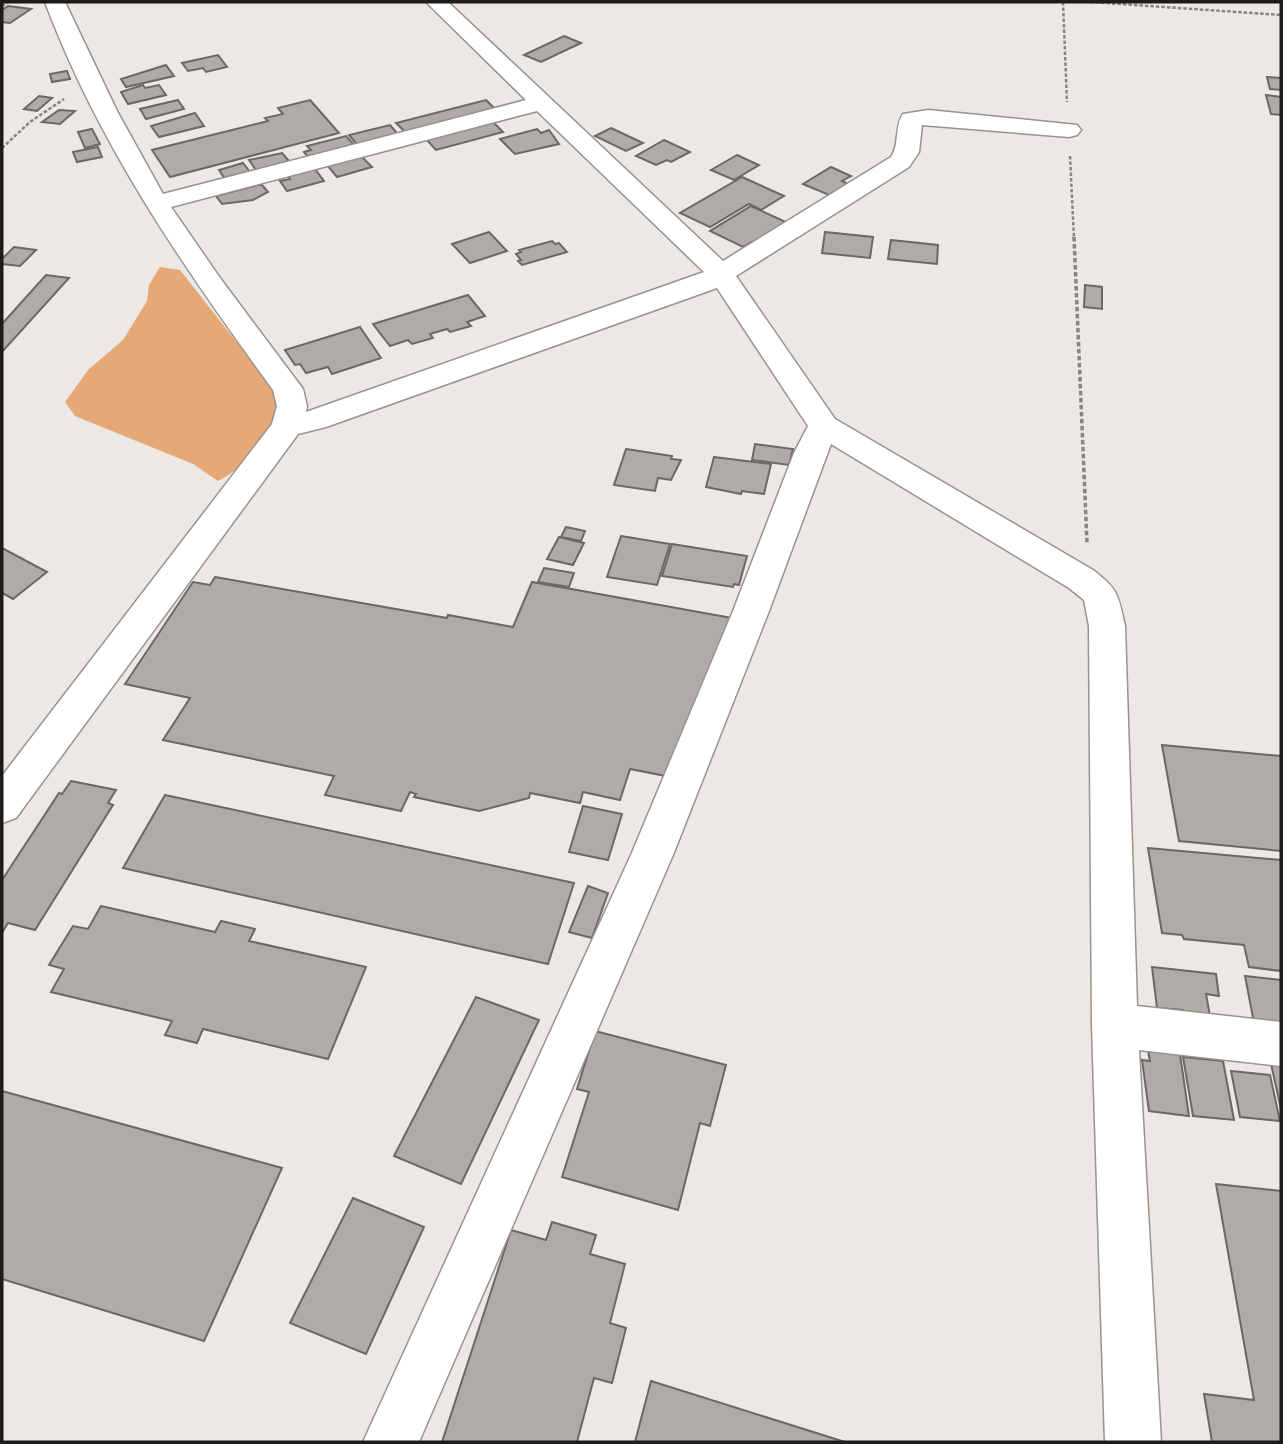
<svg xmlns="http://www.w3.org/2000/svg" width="1283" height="1444" viewBox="0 0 1283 1444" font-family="Poppins,sans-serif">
<rect width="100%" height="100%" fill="#ede8e4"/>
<path fill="#e5a978" d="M 160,267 L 180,270 L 279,396 C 275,435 251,463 218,481 L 193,464 L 75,416 L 65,402 L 88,370 L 123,340 L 147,301 L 149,285 Z"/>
<g fill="#b0aba7" stroke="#6c6865" stroke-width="2">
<path d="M 8,6 L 31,9 L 10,23 L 2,22 L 2,10 Z"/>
<path d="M 564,36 L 581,43 L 541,62 L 524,55 Z"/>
<path d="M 218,55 L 227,67 L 206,72 L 203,68 L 188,71 L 182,63 Z"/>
<path d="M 166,65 L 174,76 L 126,87 L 121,79 Z"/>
<path d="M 67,71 L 70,79 L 52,82 L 50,74 Z"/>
<path d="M 1267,77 L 1281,78 L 1281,90 L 1270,89 Z"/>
<path d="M 143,85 L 145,88 L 159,85 L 166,95 L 128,104 L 121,92 Z"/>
<path d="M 1266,95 L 1281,97 L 1281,115 L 1271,114 Z"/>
<path d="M 39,96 L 52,98 L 37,111 L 24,109 Z"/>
<path d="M 178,100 L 184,109 L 146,119 L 140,109 Z"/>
<path d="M 310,100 L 339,133 L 170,177 L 152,150 L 268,121 L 265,118 L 283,114 L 278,108 Z"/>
<path d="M 486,100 L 496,110 L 406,133 L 396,123 Z"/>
<path d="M 59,110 L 75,111 L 60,124 L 42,122 Z"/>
<path d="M 195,113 L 204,126 L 159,137 L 151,126 Z"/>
<path d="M 492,121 L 503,132 L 436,150 L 426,139 Z"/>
<path d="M 390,125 L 400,137 L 359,147 L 349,135 Z"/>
<path d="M 611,128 L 643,143 L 626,151 L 595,136 Z"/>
<path d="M 92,129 L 100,144 L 85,148 L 78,132 Z"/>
<path d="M 537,129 L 541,133 L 549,130 L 559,144 L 515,154 L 500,139 Z"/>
<path d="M 346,136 L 355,146 L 309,158 L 304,152 L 311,150 L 307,146 Z"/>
<path d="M 664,140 L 690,152 L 671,162 L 667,160 L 656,165 L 636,156 Z"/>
<path d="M 98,147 L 102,157 L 77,162 L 73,152 Z"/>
<path d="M 282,153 L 289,161 L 256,170 L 249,160 Z"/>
<path d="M 360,155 L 372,167 L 337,177 L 327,165 Z"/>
<path d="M 737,155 L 759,165 L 734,180 L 711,170 Z"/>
<path d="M 243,163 L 250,172 L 225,179 L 219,170 Z"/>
<path d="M 831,167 L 851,176 L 842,181 L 848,184 L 829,195 L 803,184 Z"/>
<path d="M 315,169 L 324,181 L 287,191 L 280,181 L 290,179 L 288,176 Z"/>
<path d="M 742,177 L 784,196 L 761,210 L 749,204 L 710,227 L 680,213 Z"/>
<path d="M 258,185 L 262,185 L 268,192 L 253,200 L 222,204 L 216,196 Z"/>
<path d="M 751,206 L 788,223 L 743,247 L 710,231 Z"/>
<path d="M 489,232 L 507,251 L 470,263 L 452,244 Z"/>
<path d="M 825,232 L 873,237 L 870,258 L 822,253 Z"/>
<path d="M 891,240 L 938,245 L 937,264 L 888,259 Z"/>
<path d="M 552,241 L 555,244 L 559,243 L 567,252 L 522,265 L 518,261 L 521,260 L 516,254 L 521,252 L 519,250 Z"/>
<path d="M 14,247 L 36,250 L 20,266 L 2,264 L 2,259 Z"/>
<path d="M 46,275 L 69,278 L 2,352 L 2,324 Z"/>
<path d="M 1085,285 L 1102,287 L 1102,309 L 1084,307 Z"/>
<path d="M 468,295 L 485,316 L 467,322 L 471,326 L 450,332 L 447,329 L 430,334 L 433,338 L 412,344 L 408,340 L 390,346 L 373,324 Z"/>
<path d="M 360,327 L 381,358 L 332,374 L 328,367 L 306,373 L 300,364 L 295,365 L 285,350 Z"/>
<path d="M 755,444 L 793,449 L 789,465 L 752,460 Z"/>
<path d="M 626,449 L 672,456 L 671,459 L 681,460 L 671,480 L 658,478 L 655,491 L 614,485 Z"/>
<path d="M 714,457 L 771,464 L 764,494 L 742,491 L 741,494 L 706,487 Z"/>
<path d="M 566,527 L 585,531 L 581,541 L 561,537 Z"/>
<path d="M 621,536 L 670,544 L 657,585 L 607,577 Z"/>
<path d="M 559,537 L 584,543 L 573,565 L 547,559 Z"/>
<path d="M 672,544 L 747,556 L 739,585 L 734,584 L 733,587 L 662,576 Z"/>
<path d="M 2,548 L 47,572 L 13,599 L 2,593 Z"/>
<path d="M 544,568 L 574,573 L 569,587 L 538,582 Z"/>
<path d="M 215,577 L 447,618 L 448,615 L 513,627 L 532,582 L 732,618 L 666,776 L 630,769 L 620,800 L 583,792 L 580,803 L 530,793 L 529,798 L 479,811 L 414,797 L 416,794 L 410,792 L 401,811 L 325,795 L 334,776 L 163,740 L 190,698 L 125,684 L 193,582 L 210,585 Z"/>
<path d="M 1162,745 L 1281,756 L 1281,851 L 1179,841 Z"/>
<path d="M 71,781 L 116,790 L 108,803 L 113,805 L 35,930 L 8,923 L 2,933 L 2,880 L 59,793 L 62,794 Z"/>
<path d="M 165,795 L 574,883 L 548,964 L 123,868 Z"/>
<path d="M 583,806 L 622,814 L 608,860 L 569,852 Z"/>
<path d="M 1148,848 L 1281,860 L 1281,971 L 1249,967 L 1244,945 L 1184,939 L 1182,935 L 1162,933 Z"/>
<path d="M 588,886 L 608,893 L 592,938 L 569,932 Z"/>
<path d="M 101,906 L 215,932 L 221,921 L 255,929 L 249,941 L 366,967 L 328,1059 L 203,1029 L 197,1043 L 165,1035 L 172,1021 L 51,992 L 64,969 L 49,965 L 73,926 L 88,929 Z"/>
<path d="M 1152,967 L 1216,974 L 1219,996 L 1206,994 L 1212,1027 L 1185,1024 L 1183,1010 L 1157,1008 Z"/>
<path d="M 1245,976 L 1281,980 L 1281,1030 L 1255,1028 Z"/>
<path d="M 476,997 L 539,1020 L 461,1184 L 394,1156 Z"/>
<path d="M 595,1031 L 726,1065 L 710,1126 L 700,1123 L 678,1210 L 562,1177 L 589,1092 L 577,1089 Z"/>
<path d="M 1148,1051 L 1180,1054 L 1189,1116 L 1149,1111 L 1142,1060 L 1150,1061 Z"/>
<path d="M 1183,1057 L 1223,1061 L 1234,1120 L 1193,1116 Z"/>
<path d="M 1271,1064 L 1281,1065 L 1281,1109 Z"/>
<path d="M 1231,1071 L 1270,1075 L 1280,1121 L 1240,1117 Z"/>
<path d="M 2,1091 L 282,1168 L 204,1341 L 2,1279 Z"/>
<path d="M 1216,1184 L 1281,1191 L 1281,1442 L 1212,1442 L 1204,1394 L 1254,1400 Z"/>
<path d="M 353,1198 L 424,1227 L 366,1354 L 290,1323 Z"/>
<path d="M 552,1222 L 596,1235 L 590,1254 L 625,1264 L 610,1323 L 626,1328 L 612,1383 L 594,1378 L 577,1442 L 442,1442 L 511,1230 L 546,1240 Z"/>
<path d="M 651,1381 L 845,1442 L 635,1442 Z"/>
</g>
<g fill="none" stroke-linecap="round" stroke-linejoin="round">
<defs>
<path id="minor" d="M 45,2 L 65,2 L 117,111 L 163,194 L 526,100 L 426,2 L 448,2 L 723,261 L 891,157 C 900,144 894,127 903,114 L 928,110 L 1077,125 L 1081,130 L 1077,135 L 1069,137 L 922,125 L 919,152 L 909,167 L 736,276 L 835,419 L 1093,570 C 1119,590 1118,595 1125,626 L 1137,1006 L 1281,1022 L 1281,1066 L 1139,1050 L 1161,1442 L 1105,1442 L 1092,1025 L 1089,626 L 1084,600 L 1069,588 L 831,444 L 769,611 L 673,855 L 419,1442 L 363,1442 L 631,855 L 733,611 L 794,453 L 808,426 L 717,288 L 326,427 L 298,434 L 16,818 L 2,823 L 2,776 L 272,424 L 277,406 L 273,390 C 183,266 99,146 45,2 ZM 537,111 L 704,272 L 306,412 L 307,406 L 303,389 L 220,278 L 171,207 Z"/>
</defs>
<use href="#minor" stroke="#97938f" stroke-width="3"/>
<g stroke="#878481" stroke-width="2.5" stroke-dasharray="3.5 2" stroke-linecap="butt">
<path d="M 1063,2 L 1067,102"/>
<path d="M 1090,2 L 1281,15"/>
<path d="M 2,6 L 9,2"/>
<path d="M 2,148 L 30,122 L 64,99"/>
<path d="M 1070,156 L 1074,239"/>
</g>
<path stroke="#878481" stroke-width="3.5" stroke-dasharray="4.5 2.5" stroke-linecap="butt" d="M 1074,237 L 1087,543"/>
<use href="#minor" fill="#fff" fill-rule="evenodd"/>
</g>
<rect width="1283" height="1444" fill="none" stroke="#1d1c1a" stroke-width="7"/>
</svg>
